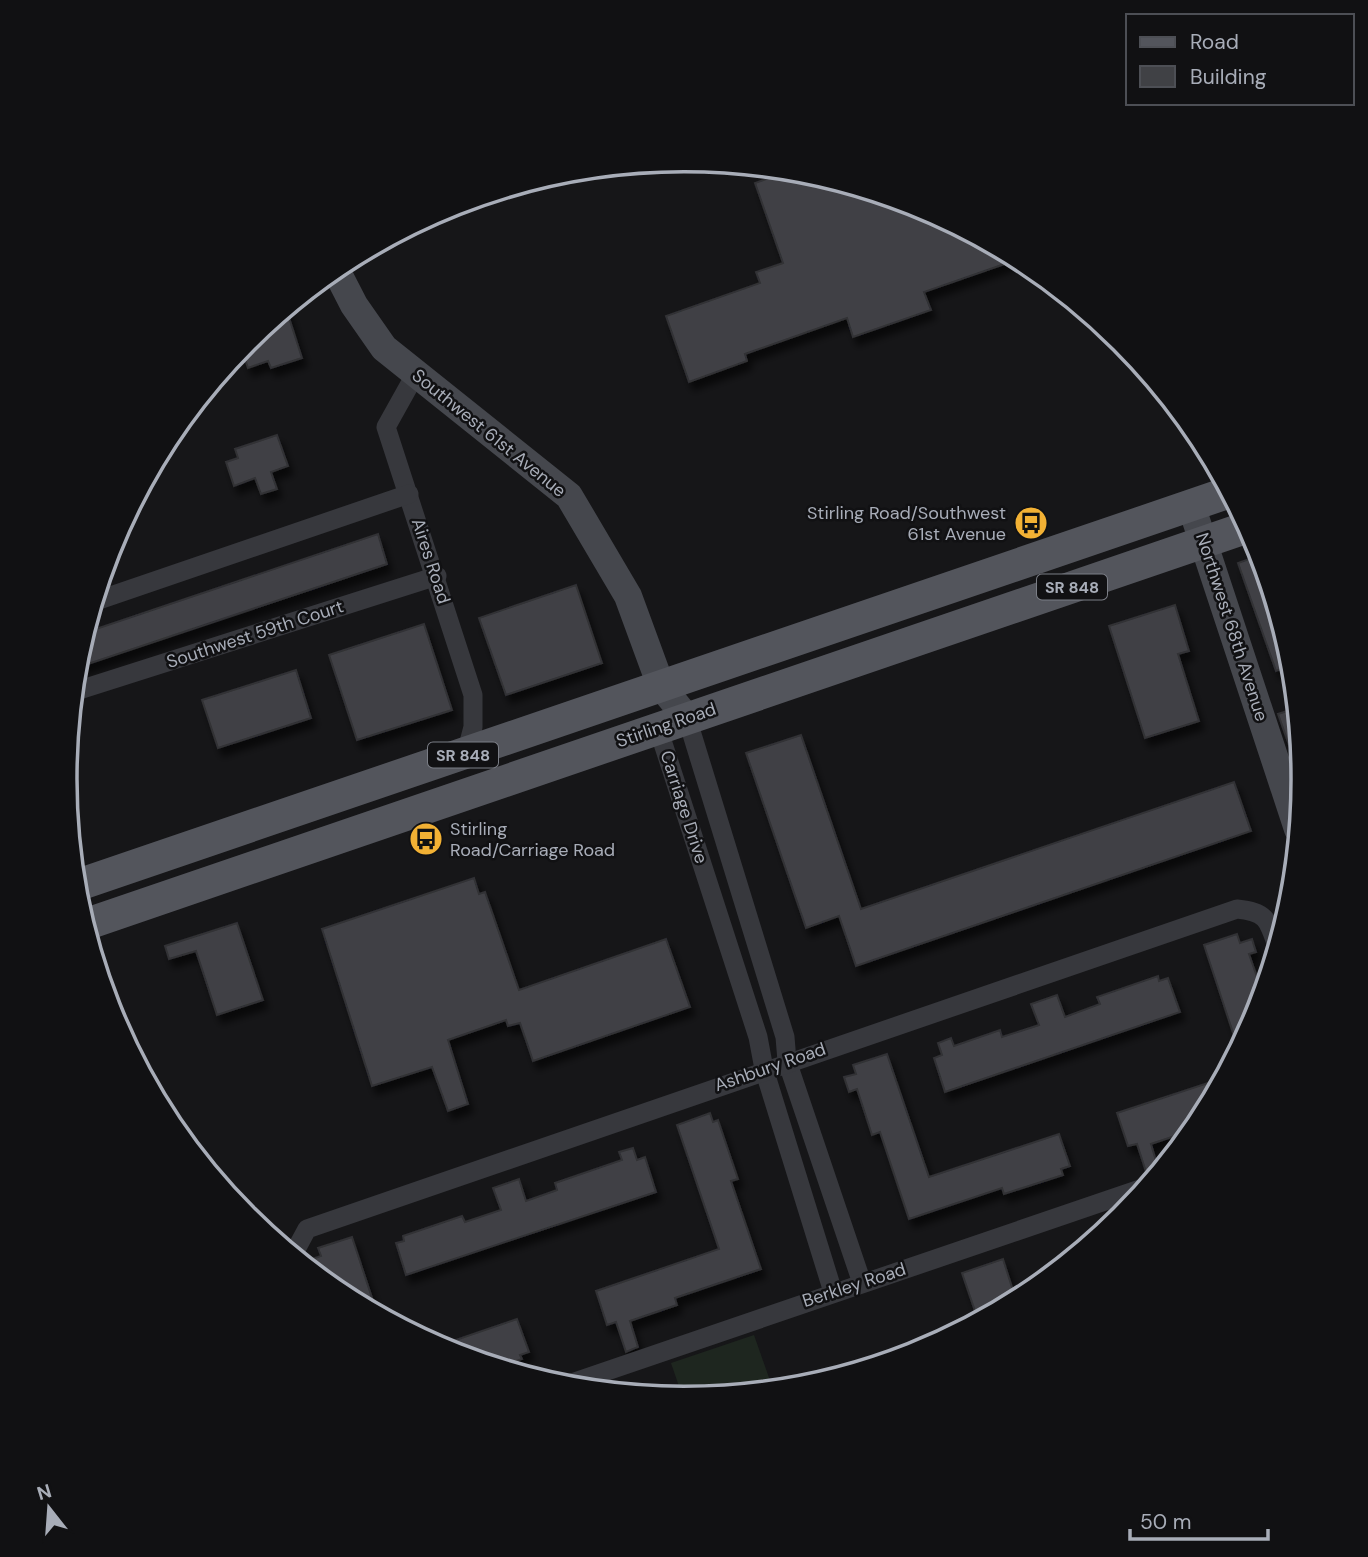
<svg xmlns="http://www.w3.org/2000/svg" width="1368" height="1557" viewBox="0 0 1368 1557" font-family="'DM Sans',sans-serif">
<defs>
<filter id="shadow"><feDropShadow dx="4.5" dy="8" stdDeviation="3.5" flood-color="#0009"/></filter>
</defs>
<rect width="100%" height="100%" fill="#161618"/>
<path fill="#1e261f" d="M 754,1335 L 773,1389 L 683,1398 L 671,1363 Z"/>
<g fill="#404145" stroke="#303034" stroke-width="2" filter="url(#shadow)">
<path d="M 791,170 L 805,171 L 921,207 L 1019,259 L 924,292 L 931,310 L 853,337 L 847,318 L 745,354 L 747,361 L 689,382 L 666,316 L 760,283 L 756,272 L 783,263 L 755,183 Z"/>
<path d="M 286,308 L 302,358 L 271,368 L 268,361 L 248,368 L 241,347 Z"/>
<path d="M 277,435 L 288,466 L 271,472 L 277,489 L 261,494 L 255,478 L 234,486 L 226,462 L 238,458 L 235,449 Z"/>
<path d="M 378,534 L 387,564 L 76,668 L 84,633 Z"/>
<path d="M 1260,555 L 1291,658 L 1292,665 L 1276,671 L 1238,563 Z"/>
<path d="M 576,585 L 602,663 L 506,695 L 479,618 Z"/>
<path d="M 1175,605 L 1189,651 L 1178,654 L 1199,721 L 1145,738 L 1109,626 Z"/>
<path d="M 424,624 L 452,710 L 357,740 L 329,655 Z"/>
<path d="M 296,670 L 311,718 L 218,748 L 202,700 Z"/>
<path d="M 1296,708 L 1302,764 L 1296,765 L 1278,714 Z"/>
<path d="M 801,735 L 861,909 L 1234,782 L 1251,831 L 856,966 L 839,916 L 806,928 L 746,753 Z"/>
<path d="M 474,878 L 479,894 L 485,892 L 519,990 L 666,939 L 690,1007 L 533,1061 L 520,1023 L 508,1026 L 506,1020 L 448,1040 L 468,1104 L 448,1111 L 432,1067 L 372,1086 L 322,929 Z"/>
<path d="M 237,923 L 263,1000 L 217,1015 L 196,951 L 169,959 L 165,946 Z"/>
<path d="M 1237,934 L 1240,943 L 1252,939 L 1256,952 L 1249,954 L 1263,994 L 1256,1016 L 1238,1048 L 1204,945 Z"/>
<path d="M 1158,976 L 1159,981 L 1168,978 L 1180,1012 L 945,1092 L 934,1058 L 942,1055 L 938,1043 L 951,1038 L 954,1046 L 1000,1030 L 1002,1037 L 1039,1025 L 1031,1004 L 1057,995 L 1065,1017 L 1100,1004 L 1097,997 Z"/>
<path d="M 887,1054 L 929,1177 L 1059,1134 L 1070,1166 L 1061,1169 L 1063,1175 L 1004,1194 L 1002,1188 L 909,1219 L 880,1132 L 872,1135 L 857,1089 L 849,1092 L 844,1077 L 856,1074 L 853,1065 Z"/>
<path d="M 1223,1078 L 1193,1130 L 1151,1144 L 1159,1171 L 1156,1174 L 1147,1175 L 1137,1144 L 1128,1146 L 1117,1113 Z"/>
<path d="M 710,1113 L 713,1122 L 718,1120 L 738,1179 L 731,1181 L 761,1269 L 675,1298 L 677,1305 L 630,1321 L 638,1347 L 626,1352 L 616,1322 L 607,1325 L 596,1291 L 719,1249 L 677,1125 Z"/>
<path d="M 633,1148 L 637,1160 L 645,1157 L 656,1192 L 406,1275 L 396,1243 L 404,1241 L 403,1236 L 462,1216 L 465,1222 L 501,1210 L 493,1188 L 519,1179 L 526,1201 L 557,1190 L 555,1183 L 622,1160 L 619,1152 Z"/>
<path d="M 352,1237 L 377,1313 L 340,1293 L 313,1271 L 309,1260 L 321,1256 L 318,1248 Z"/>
<path d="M 1003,1259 L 1016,1300 L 978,1320 L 962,1273 Z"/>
<path d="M 517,1319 L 529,1352 L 520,1355 L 522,1359 L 499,1367 L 438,1346 Z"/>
</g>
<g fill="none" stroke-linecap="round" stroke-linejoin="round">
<g stroke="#37383d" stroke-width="19">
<path d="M 415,375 L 386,427 L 473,695 L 473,727 L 466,754"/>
<path d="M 93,602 L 409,494"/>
<path d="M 73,692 L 437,576"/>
<path d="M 687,718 L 785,1037 L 787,1061 L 862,1283"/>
<path d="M 658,728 L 758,1037 L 764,1069 L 833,1292"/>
<path d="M 293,1255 L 307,1229 L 1237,909 C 1266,912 1268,919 1277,946"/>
<path d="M 563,1386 L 1146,1187"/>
</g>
<g stroke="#45474d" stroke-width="28">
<path d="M 335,268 L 354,305 L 384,348 L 569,496 L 628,596 L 661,686 L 687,718"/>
<path d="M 1191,505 L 1298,829"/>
</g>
<g stroke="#53555c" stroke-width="32">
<path d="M 75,886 L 1230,492"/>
<path d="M 84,925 L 1248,527"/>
</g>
</g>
<defs>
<symbol id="bus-disc" viewBox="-11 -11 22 22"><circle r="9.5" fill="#f2b134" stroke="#111113"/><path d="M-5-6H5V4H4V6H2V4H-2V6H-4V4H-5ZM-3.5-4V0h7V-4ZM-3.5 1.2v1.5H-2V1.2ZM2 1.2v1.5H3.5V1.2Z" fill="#111"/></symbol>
</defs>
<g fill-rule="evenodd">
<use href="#bus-disc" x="1012" y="504" width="38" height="38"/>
<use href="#bus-disc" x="407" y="820" width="38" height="38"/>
</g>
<g text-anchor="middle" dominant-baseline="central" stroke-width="5" stroke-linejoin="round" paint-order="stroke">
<g fill="#111113" stroke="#7b7e86" stroke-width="2">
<rect x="1037" y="574.5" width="70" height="25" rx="5"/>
<rect x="428" y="742.5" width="70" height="25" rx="5"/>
</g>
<g font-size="16" font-weight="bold" fill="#a8adb8">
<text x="1072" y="587">SR 848</text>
<text x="463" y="755">SR 848</text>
</g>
<g font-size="18" fill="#a8adb8" stroke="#111113">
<text transform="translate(489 433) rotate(39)">Southwest 61st Avenue</text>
<text transform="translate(431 561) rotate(72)">Aires Road</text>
<text transform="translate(1232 627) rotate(72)">Northwest 68th Avenue</text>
<text transform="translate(255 634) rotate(-18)">Southwest 59th Court</text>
<text transform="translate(666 725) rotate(-19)">Stirling Road</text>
<text transform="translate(684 807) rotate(72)">Carriage Drive</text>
<text transform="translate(770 1067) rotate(-19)">Ashbury Road</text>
<text transform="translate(854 1285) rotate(-18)">Berkley Road</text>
</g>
<g font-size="18" fill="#a8adb8" stroke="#111113" text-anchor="end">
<text x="1006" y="513">Stirling Road/Southwest<tspan x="1006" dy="21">61st Avenue</tspan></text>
<text x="450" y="829" text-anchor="start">Stirling<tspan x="450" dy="21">Road/Carriage Road</tspan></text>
</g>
</g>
<path d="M0 0H1368V1557H0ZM77 779a607 607 0 1 1 1214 0a607 607 0 1 1-1214 0Z" fill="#111113" fill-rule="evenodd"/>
<path fill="none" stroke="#a8adb8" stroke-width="3.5" d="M77 779a607 607 0 1 1 1214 0a607 607 0 1 1-1214 0Z"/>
<rect x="1126" y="14" width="228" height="91" fill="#111113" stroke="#4d4f55" stroke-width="2"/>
<rect x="1140" y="37" width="35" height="10" fill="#53555c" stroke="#4d4f55" stroke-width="2"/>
<text x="1190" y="49" font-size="21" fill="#a8adb8">Road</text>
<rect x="1140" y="66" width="35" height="21" fill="#404145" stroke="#4d4f55" stroke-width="2"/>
<text x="1190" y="84" font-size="21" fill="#a8adb8">Building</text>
<g transform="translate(49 1508) rotate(343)" stroke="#111113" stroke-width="5" paint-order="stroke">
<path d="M0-5L12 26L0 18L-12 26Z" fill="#a8adb8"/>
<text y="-10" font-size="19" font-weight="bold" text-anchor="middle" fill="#a8adb8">N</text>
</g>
<path d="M1130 1529v10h138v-10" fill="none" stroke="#a8adb8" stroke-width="3.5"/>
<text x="1140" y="1529" font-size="21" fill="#a8adb8" stroke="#111113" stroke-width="5" paint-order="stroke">50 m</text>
</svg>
